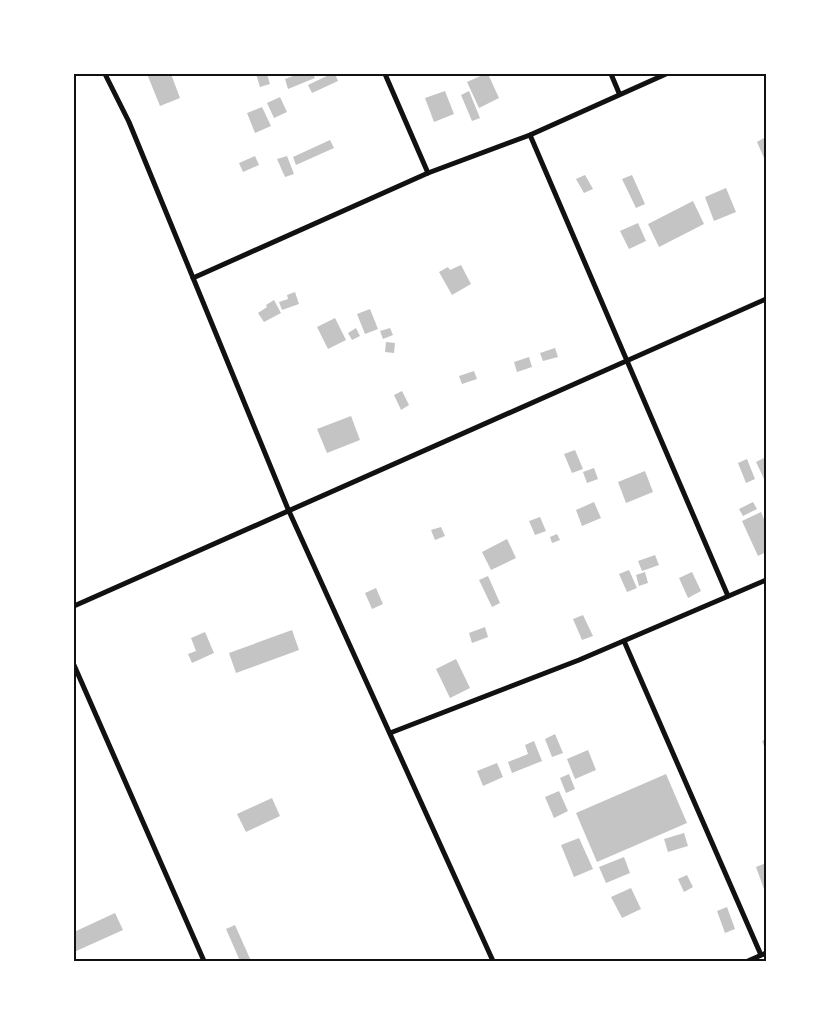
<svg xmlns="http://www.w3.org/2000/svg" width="840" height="1035" viewBox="0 0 840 1035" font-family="'Open Sans',sans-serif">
<rect width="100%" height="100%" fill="#fff"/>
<g fill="#c4c4c4">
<path d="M 147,74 L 171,74 L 180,98 L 160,106 Z"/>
<path d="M 256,74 L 267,74 L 270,84 L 260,87 Z"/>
<path d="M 298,74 L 313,74 L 315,78 L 288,89 L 285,79 Z"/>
<path d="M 331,74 L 335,74 L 338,81 L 312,93 L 308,85 Z"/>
<path d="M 485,74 L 488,74 L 499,98 L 479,108 L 467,82 Z"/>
<path d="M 445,91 L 454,114 L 434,122 L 425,98 Z"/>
<path d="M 469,91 L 480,118 L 472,121 L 461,95 Z"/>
<path d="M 280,97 L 287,112 L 274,118 L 267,103 Z"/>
<path d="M 262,107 L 271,126 L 255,133 L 247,113 Z"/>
<path d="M 766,137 L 766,157 L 764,158 L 757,142 Z"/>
<path d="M 330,140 L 334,148 L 296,165 L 293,157 Z"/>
<path d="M 255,156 L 259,165 L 243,172 L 239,163 Z"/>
<path d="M 287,156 L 294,174 L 285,177 L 277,159 Z"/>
<path d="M 585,175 L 593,189 L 584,193 L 576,179 Z"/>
<path d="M 632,175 L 645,204 L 636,208 L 622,179 Z"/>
<path d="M 726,188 L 736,212 L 714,221 L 705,197 Z"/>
<path d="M 693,201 L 704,224 L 659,247 L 648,224 Z"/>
<path d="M 638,223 L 646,241 L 629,249 L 620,231 Z"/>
<path d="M 461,265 L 471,284 L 452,295 L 439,272 L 448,267 L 450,270 Z"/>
<path d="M 295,292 L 299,304 L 282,310 L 279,302 L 288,299 L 287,295 Z"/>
<path d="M 274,300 L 281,313 L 264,322 L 258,313 L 267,307 L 266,305 Z"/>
<path d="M 370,309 L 378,329 L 365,334 L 357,314 Z"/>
<path d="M 335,318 L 346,340 L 328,349 L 317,327 Z"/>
<path d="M 356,328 L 360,336 L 352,340 L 348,333 Z"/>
<path d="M 390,328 L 393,335 L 383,339 L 380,331 Z"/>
<path d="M 386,342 L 395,343 L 394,353 L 385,352 Z"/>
<path d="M 555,348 L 558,357 L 543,361 L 540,353 Z"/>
<path d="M 529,357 L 532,367 L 517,372 L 514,362 Z"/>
<path d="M 474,371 L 477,379 L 462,384 L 459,376 Z"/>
<path d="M 402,391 L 409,405 L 401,410 L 394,395 Z"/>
<path d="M 351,416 L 360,440 L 327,453 L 317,429 Z"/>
<path d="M 575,450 L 583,469 L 572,473 L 564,454 Z"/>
<path d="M 766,457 L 766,483 L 756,462 Z"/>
<path d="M 747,459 L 755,479 L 746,483 L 738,463 Z"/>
<path d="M 594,468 L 598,479 L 587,483 L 583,472 Z"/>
<path d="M 645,471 L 653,492 L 626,503 L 618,482 Z"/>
<path d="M 594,502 L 601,518 L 582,526 L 576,510 Z"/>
<path d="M 753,502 L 757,509 L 743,516 L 739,509 Z"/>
<path d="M 761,512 L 766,524 L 766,552 L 758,556 L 742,521 Z"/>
<path d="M 540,517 L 546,531 L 535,535 L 529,521 Z"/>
<path d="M 441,527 L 445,536 L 435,540 L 431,530 Z"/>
<path d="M 557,534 L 560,540 L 552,543 L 550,537 Z"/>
<path d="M 507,539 L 516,558 L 491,570 L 482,552 Z"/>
<path d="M 655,555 L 659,565 L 642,571 L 638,561 Z"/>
<path d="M 629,570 L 637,588 L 627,592 L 619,574 Z"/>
<path d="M 645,572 L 648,583 L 639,586 L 636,575 Z"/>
<path d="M 692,572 L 701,591 L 688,598 L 679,578 Z"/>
<path d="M 488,576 L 500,603 L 492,607 L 479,580 Z"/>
<path d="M 376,588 L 383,604 L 372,609 L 365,593 Z"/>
<path d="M 583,615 L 593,636 L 582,640 L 573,619 Z"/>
<path d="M 485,627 L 488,637 L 472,643 L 469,633 Z"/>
<path d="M 292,630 L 299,650 L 236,673 L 229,653 Z"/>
<path d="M 205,632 L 214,653 L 192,663 L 188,654 L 196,651 L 191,638 Z"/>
<path d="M 456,659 L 470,688 L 450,698 L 436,669 Z"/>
<path d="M 555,734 L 563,753 L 552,757 L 545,739 Z"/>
<path d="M 766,739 L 766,751 L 762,741 Z"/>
<path d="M 534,741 L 542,761 L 512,773 L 508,762 L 528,754 L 525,745 Z"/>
<path d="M 588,750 L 596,770 L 575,779 L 567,759 Z"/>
<path d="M 497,763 L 503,777 L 483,786 L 477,771 Z"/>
<path d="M 569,774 L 575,789 L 566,793 L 560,778 Z"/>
<path d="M 666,774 L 687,823 L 597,862 L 576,813 Z"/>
<path d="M 559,791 L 568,811 L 554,818 L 545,797 Z"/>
<path d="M 272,798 L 280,816 L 246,832 L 237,814 Z"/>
<path d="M 684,833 L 688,846 L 668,852 L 664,839 Z"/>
<path d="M 579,838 L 593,869 L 574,877 L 561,845 Z"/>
<path d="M 624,857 L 630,873 L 606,883 L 599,867 Z"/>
<path d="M 766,863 L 766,888 L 764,889 L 756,867 Z"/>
<path d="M 687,875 L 693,887 L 684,892 L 678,879 Z"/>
<path d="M 631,888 L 641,909 L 622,918 L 611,897 Z"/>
<path d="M 727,907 L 735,929 L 725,933 L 717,911 Z"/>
<path d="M 115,913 L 123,930 L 74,952 L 74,932 Z"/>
<path d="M 235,925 L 251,961 L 240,961 L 226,929 Z"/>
</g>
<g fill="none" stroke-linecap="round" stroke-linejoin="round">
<g stroke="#111" stroke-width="5">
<path d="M 105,74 L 129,122 L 288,509 L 493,961"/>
<path d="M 385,74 L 428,173"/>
<path d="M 611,74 L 619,93"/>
<path d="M 530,135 L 728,596"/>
<path d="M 193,278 L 428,173 L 530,135 L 666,74"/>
<path d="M 74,606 L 766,299"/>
<path d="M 624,641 L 761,955"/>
<path d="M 74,665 L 204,961"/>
<path d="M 390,733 L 579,660 L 766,580"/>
<path d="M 748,961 L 766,953"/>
</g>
</g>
<rect width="840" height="1035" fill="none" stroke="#ffffff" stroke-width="150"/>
<rect x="75" y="75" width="690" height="885" fill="none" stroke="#111" stroke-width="2"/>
</svg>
